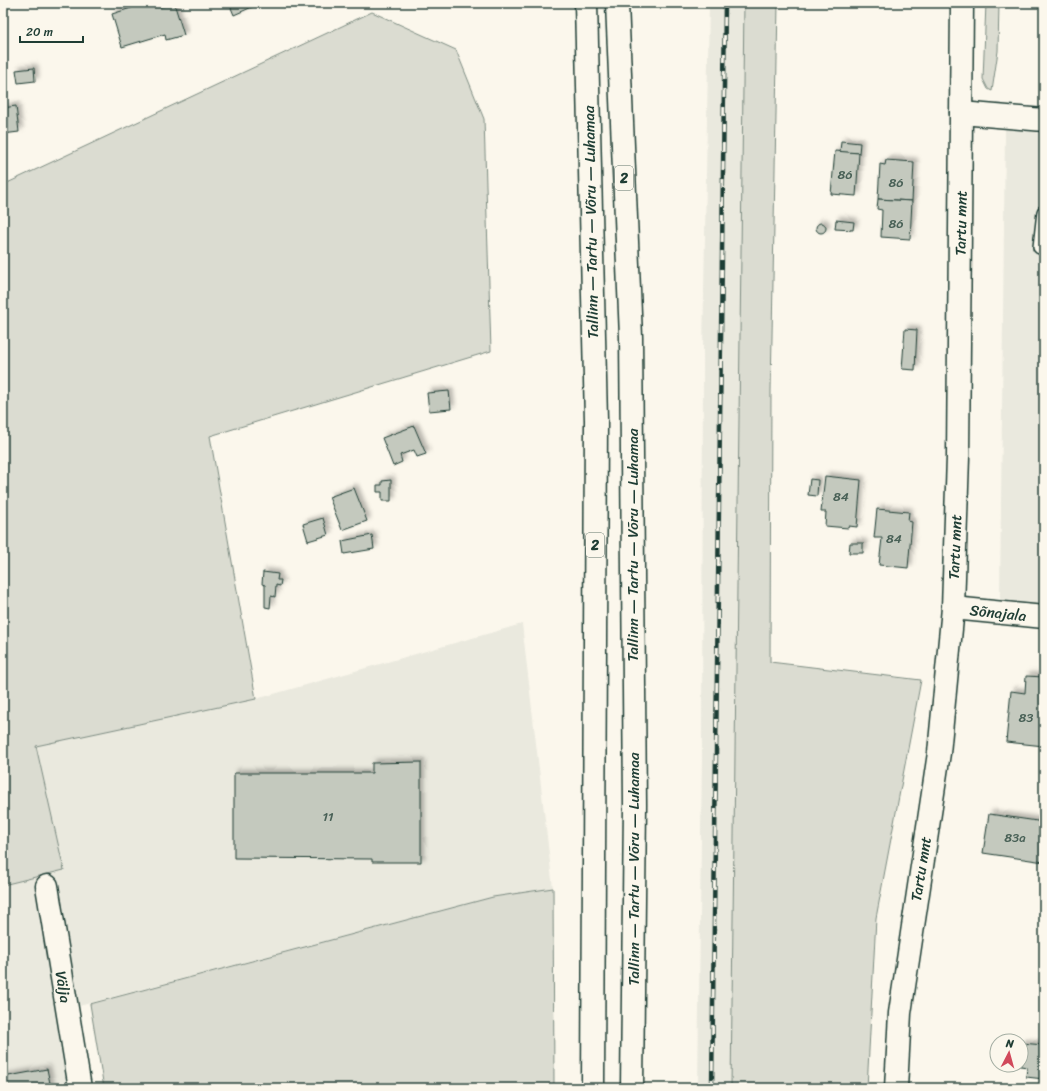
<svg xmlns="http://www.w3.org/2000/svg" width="1047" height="1091" viewBox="0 0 1047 1091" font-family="Sriracha,sans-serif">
<defs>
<filter id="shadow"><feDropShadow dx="3.5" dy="-3.5" stdDeviation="2" flood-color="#0004"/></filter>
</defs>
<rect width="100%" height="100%" fill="#fbf7ec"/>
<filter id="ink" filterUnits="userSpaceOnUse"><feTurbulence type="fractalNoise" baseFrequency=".025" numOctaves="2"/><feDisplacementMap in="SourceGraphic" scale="8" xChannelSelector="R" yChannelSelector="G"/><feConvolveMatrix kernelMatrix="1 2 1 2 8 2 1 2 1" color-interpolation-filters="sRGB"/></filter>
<g filter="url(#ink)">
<g fill="#eae9de">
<path d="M 709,3 L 745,3 L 731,1088 L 698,1088 L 702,753 L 703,351 Z"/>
<path d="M 1005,129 L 1044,133 L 1044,606 L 1000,601 Z"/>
<path d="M 522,624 L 553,888 L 493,897 L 60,1011 L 72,1088 L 3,1088 L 3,885 L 64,870 L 36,746 L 256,699 Z"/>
</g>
<g fill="#dbdcd1" stroke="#7d8c82">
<path d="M 744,3 L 778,3 L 771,391 L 770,662 L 921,680 L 876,918 L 867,1088 L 731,1088 Z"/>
<path d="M 986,3 L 999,3 L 998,51 L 992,91 L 988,89 L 983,79 Z"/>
<path d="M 372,12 L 456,50 L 484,119 L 491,351 L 210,436 L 256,699 L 36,746 L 64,870 L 3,885 L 3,185 Z"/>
<path d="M 553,888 L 554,1088 L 104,1088 L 90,1004 L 493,897 Z"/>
</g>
<g fill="#c4c9be" stroke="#1f3d34" filter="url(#shadow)">
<path d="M 147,3 L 158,3 L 160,7 L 174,3 L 184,35 L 166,40 L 165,34 L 122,47 L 112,14 Z"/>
<path d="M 229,3 L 261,3 L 234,15 Z"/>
<path d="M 34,68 L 35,81 L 18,83 L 16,70 Z"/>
<path d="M 16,106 L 19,132 L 3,134 L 3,108 Z"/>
<path d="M 841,141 L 860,143 L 859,153 L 840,152 Z"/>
<path d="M 835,151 L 859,153 L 856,196 L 831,194 Z"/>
<path d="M 886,160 L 914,162 L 912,201 L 878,199 L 880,164 L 885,165 Z"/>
<path d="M 878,199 L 912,201 L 910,239 L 881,237 L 882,210 L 877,209 Z"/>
<path d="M 836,220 L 854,222 L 853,230 L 835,229 Z"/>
<circle cx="821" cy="228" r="5"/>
<path d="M 905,329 L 917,330 L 915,370 L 902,369 Z"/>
<path d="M 449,391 L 451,409 L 429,411 L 427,393 Z"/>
<path d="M 414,426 L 426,454 L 417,457 L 414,450 L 400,455 L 402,462 L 393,466 L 382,438 Z"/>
<path d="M 825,476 L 861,480 L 857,527 L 849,526 L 848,528 L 825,526 L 826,512 L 821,512 Z"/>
<path d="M 810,479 L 818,480 L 817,496 L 808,495 Z"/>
<path d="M 391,480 L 391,501 L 382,501 L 382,492 L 377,492 L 377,485 L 382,485 L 382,481 Z"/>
<path d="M 354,488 L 367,521 L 342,530 L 329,497 Z"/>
<path d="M 877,509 L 909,512 L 908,521 L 912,522 L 908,568 L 879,565 L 882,538 L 874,538 Z"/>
<path d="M 323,518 L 328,535 L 308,541 L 303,524 Z"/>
<path d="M 372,535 L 374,549 L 344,554 L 342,541 Z"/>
<path d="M 850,543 L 863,543 L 863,553 L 849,553 Z"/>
<path d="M 263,572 L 278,574 L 277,580 L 281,580 L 280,586 L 276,585 L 275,597 L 271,596 L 270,608 L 265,607 L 265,585 L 262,584 Z"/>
<path d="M 1026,676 L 1044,677 L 1044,746 L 1006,742 L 1011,691 L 1025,693 Z"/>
<path d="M 421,762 L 421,862 L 372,862 L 372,859 L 234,858 L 234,773 L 372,773 L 372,763 Z"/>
<path d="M 989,814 L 1044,822 L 1044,862 L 983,853 Z"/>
<path d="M 1021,1043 L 1044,1045 L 1044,1079 L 1026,1077 L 1027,1067 L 1014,1065 L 1021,1065 Z"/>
<path d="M 47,1069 L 51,1088 L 3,1088 L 3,1077 Z"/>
</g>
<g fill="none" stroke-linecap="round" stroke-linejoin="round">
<defs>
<path id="service" d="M 1040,247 L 1044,212"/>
<g id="minor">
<path d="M 961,113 L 1044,120"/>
<path d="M 953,608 L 1044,617"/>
<path d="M 47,886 L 80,1088"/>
</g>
<path id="tertiary" d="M 896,1088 L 900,1013 L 939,753 L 953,608 L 958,457 L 962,3"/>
<g id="trunk">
<path d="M 586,3 L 596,420 L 593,1088"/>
<path d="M 617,3 L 631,337 L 635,805 L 632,1088"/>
</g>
</defs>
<use href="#service" stroke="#1f3d34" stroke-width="16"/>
<use href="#minor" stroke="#1f3d34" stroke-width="25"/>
<use href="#tertiary" stroke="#1f3d34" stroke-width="25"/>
<use href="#trunk" stroke="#1f3d34" stroke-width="25"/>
<use href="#service" stroke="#fbf7ec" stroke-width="13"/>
<use href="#minor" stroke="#fbf7ec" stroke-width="22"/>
<use href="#tertiary" stroke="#fbf7ec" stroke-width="22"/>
<use href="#trunk" stroke="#fbf7ec" stroke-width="22"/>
<defs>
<path id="rail" d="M 712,1088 L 725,3"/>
</defs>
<use href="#rail" stroke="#1f3d34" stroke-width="4.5"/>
<use href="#rail" stroke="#fbf7ec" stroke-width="3" stroke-dasharray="9" stroke-linecap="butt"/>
</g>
</g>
<g text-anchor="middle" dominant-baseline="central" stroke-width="3" stroke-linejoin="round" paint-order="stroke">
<g font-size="13" fill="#486056">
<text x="845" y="174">86</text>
<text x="896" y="182">86</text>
<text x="896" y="223">86</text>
<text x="841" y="496">84</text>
<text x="894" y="538">84</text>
<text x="1026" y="717">83</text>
<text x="328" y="816">11</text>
<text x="1015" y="837">83a</text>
</g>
<g fill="#fbf7ec" stroke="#61756b" stroke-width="1">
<rect x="615" y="166" width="18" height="24" rx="3"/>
<rect x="586" y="533" width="18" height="24" rx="3"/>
</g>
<g font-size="14" font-weight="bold" fill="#1f3d34">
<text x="624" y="178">2</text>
<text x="595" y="545">2</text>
</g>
<g font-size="15" fill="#1f3d34" stroke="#fbf7ec">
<text transform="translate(591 222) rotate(-91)">Tallinn — Tartu — Võru — Luhamaa</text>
<text transform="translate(961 223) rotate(-89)">Tartu mnt</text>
<text transform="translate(633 545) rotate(-90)">Tallinn — Tartu — Võru — Luhamaa</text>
<text transform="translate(955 547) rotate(-88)">Tartu mnt</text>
<text transform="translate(998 613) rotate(6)">Sõnajala</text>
<text transform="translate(634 869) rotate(-90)">Tallinn — Tartu — Võru — Luhamaa</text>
<text transform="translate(921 869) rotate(-81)">Tartu mnt</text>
<text transform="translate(63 987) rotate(81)">Välja</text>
</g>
</g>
<rect width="1047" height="1091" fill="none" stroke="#fbf7ec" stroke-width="16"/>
<rect x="8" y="8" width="1031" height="1075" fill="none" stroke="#1f3d34" stroke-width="1.5" filter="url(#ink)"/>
<g transform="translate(1009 1053) rotate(6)"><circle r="19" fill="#fbf7ec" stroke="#a3ada2"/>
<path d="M0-3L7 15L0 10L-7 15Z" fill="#d1495b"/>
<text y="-6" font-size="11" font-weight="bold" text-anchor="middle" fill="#1f3d34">N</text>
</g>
<path d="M20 36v6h63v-6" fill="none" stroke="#1f3d34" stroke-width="2"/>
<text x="26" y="36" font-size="12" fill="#1f3d34" stroke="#fbf7ec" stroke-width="3" paint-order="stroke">20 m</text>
</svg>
